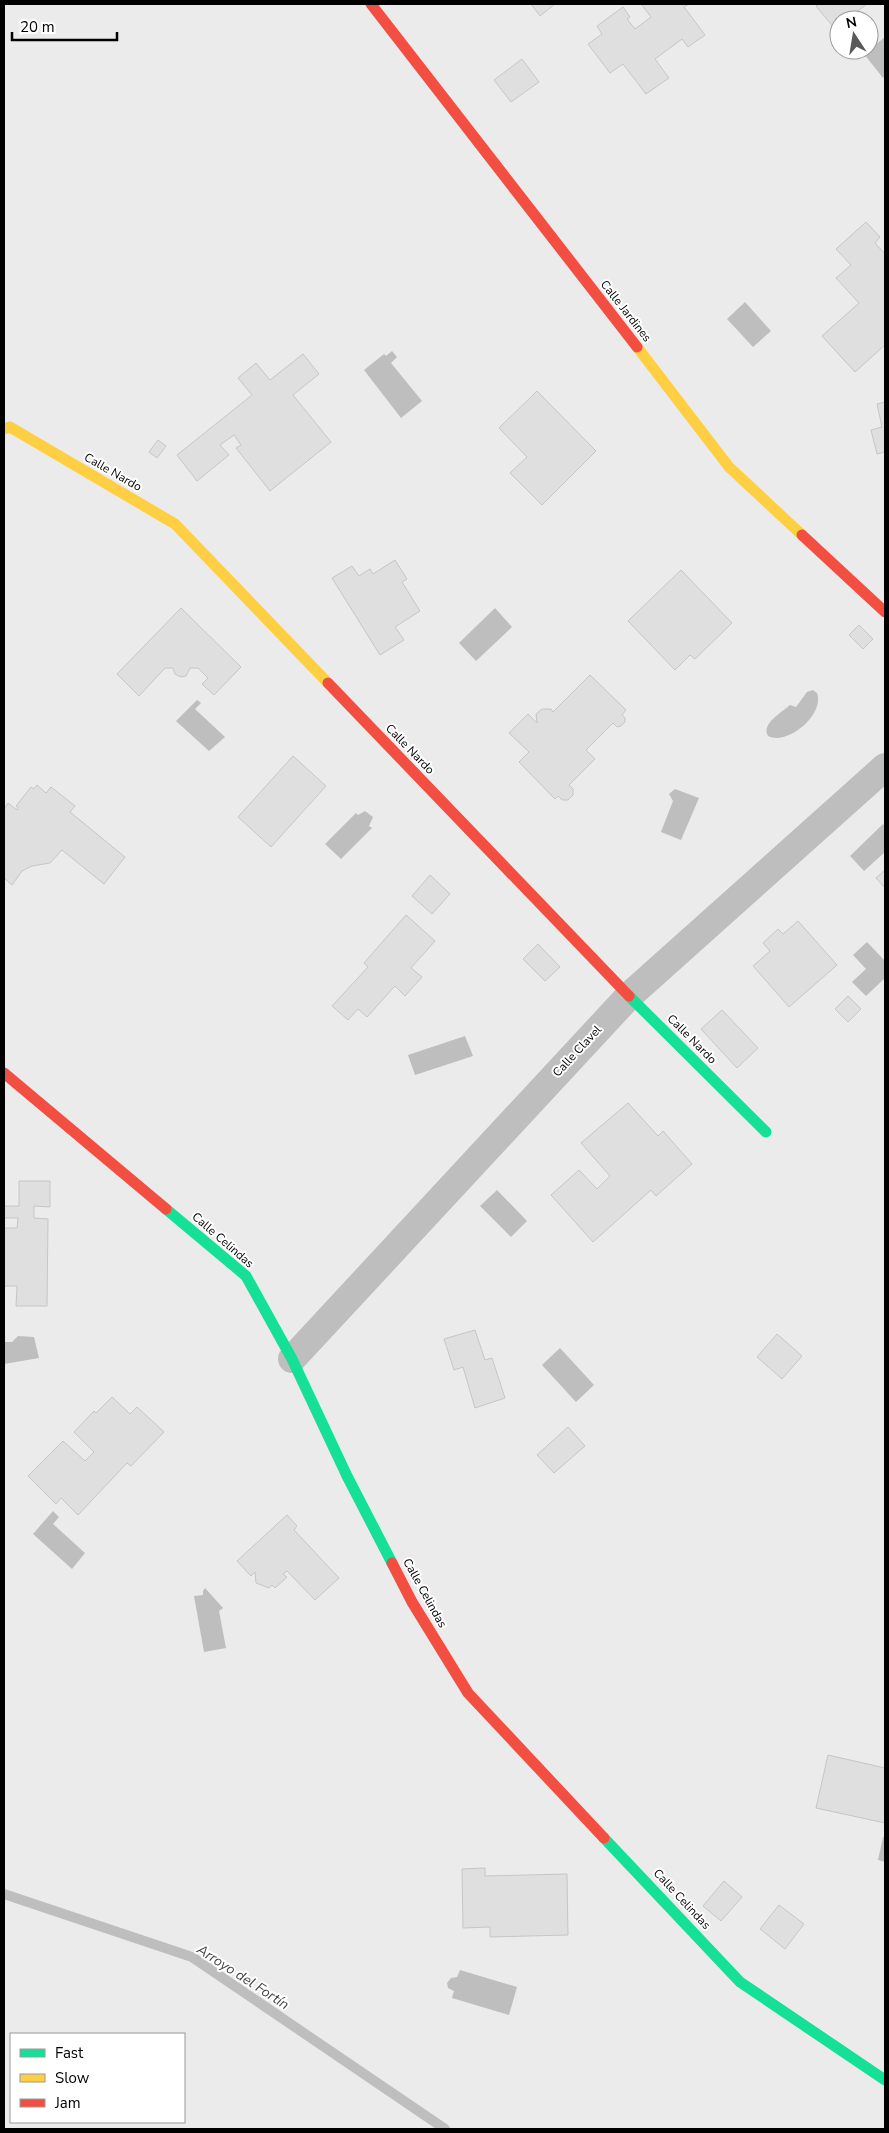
<svg xmlns="http://www.w3.org/2000/svg" width="889" height="2133" viewBox="0 0 889 2133" font-family="'Nunito Sans',sans-serif">
<rect width="100%" height="100%" fill="#fff"/>
<path fill="#ebebeb" fill-rule="evenodd" d="M 4,4 L 885,4 L 885,2129 L 4,2129 ZM 839,20 L 869,20 L 869,50 L 839,50 ZM 11,2034 L 184,2034 L 184,2122 L 11,2122 Z"/>
<g fill="#bebebe">
<path d="M 885,37 L 885,76 L 883,78 L 864,54 Z"/>
<path d="M 745,302 L 771,331 L 753,347 L 727,319 Z"/>
<path d="M 392,351 L 397,357 L 391,363 L 422,401 L 401,418 L 364,370 L 384,354 L 386,356 Z"/>
<path d="M 495,608 L 512,627 L 476,661 L 459,643 Z"/>
<path d="M 813,690 L 817,693 C 825,714 788,746 768,736 C 761,724 781,713 790,705 L 796,707 L 807,692 Z"/>
<path d="M 197,700 L 201,703 L 195,709 L 225,737 L 209,751 L 176,721 Z"/>
<path d="M 675,789 L 699,798 L 681,840 L 661,832 L 673,801 L 669,794 Z"/>
<path d="M 365,811 L 373,817 L 369,826 L 372,828 L 341,859 L 325,844 L 356,813 L 358,815 Z"/>
<path d="M 883,824 L 885,827 L 885,852 L 864,871 L 850,856 Z"/>
<path d="M 867,942 L 885,961 L 885,978 L 866,996 L 852,982 L 866,969 L 853,955 Z"/>
<path d="M 465,1036 L 473,1056 L 415,1075 L 408,1055 Z"/>
<path d="M 497,1190 L 527,1221 L 511,1237 L 480,1206 Z"/>
<path d="M 18,1336 L 34,1337 L 39,1358 L 4,1364 L 4,1342 L 12,1342 Z"/>
<path d="M 560,1348 L 594,1385 L 576,1402 L 542,1365 Z"/>
<path d="M 53,1511 L 59,1517 L 53,1524 L 85,1553 L 72,1569 L 33,1534 Z"/>
<path d="M 205,1588 L 223,1608 L 219,1611 L 226,1648 L 204,1652 L 194,1596 L 203,1595 L 203,1591 Z"/>
<path d="M 883,1837 L 885,1838 L 885,1862 L 878,1860 Z"/>
<path d="M 460,1970 L 517,1987 L 509,2015 L 452,1998 L 454,1991 L 448,1988 L 447,1983 L 451,1978 L 457,1977 Z"/>
</g>
<g fill="none" stroke-linecap="round" stroke-linejoin="round">
<path stroke="#bebebe" stroke-width="10" d="M 4,1894 L 192,1957 L 445,2129"/>
</g>
<g fill="#dfdfdf" stroke="#c6c6c6">
<path d="M 531,4 L 555,4 L 540,16 Z"/>
<path d="M 641,4 L 689,4 L 684,7 L 705,35 L 688,47 L 682,39 L 655,59 L 669,78 L 646,94 L 623,64 L 610,73 L 588,44 L 602,34 L 597,26 L 623,7 L 630,17 L 627,19 L 635,29 L 651,17 Z"/>
<path d="M 818,4 L 867,4 L 846,20 L 839,20 L 839,26 L 835,29 L 816,6 Z"/>
<path d="M 522,59 L 539,82 L 511,102 L 494,80 Z"/>
<path d="M 866,222 L 880,237 L 875,243 L 885,254 L 885,345 L 855,372 L 822,336 L 859,303 L 836,278 L 851,265 L 836,249 Z"/>
<path d="M 303,354 L 319,374 L 293,395 L 331,442 L 270,491 L 236,448 L 241,445 L 234,435 L 220,445 L 229,455 L 197,481 L 177,455 L 252,395 L 238,378 L 256,363 L 270,380 Z"/>
<path d="M 537,391 L 596,451 L 542,505 L 510,473 L 527,457 L 499,428 Z"/>
<path d="M 885,402 L 885,452 L 877,454 L 871,430 L 882,427 L 877,404 Z"/>
<path d="M 158,440 L 166,446 L 157,458 L 149,452 Z"/>
<path d="M 395,560 L 407,579 L 402,582 L 420,611 L 395,627 L 404,640 L 380,655 L 332,578 L 352,566 L 359,576 L 370,569 L 373,574 Z"/>
<path d="M 681,570 L 732,623 L 695,659 L 690,655 L 675,670 L 628,621 Z"/>
<path d="M 181,608 L 241,667 L 214,695 L 202,684 L 208,678 L 198,668 L 190,668 L 186,676 L 181,677 L 175,674 L 173,668 L 165,668 L 139,696 L 117,674 Z"/>
<path d="M 859,625 L 873,639 L 863,649 L 849,635 Z"/>
<path d="M 590,675 L 626,710 L 622,715 L 625,718 L 625,722 L 621,726 L 617,727 L 613,723 L 586,750 L 595,759 L 569,785 L 573,789 L 573,795 L 568,800 L 562,800 L 558,796 L 555,799 L 519,762 L 529,752 L 509,733 L 528,714 L 537,723 L 536,714 L 542,709 L 551,709 L 553,712 Z"/>
<path d="M 293,756 L 326,786 L 271,847 L 238,817 Z"/>
<path d="M 37,785 L 46,793 L 51,787 L 75,806 L 70,812 L 125,857 L 104,884 L 62,850 L 50,863 L 32,866 L 22,871 L 12,885 L 4,878 L 4,809 L 8,803 L 17,810 L 18,807 L 16,806 L 31,787 L 34,789 Z"/>
<path d="M 885,870 L 885,888 L 876,878 Z"/>
<path d="M 430,875 L 450,894 L 432,914 L 412,896 Z"/>
<path d="M 406,915 L 435,941 L 411,968 L 422,977 L 405,996 L 395,986 L 367,1017 L 358,1009 L 348,1020 L 332,1006 L 368,967 L 364,963 Z"/>
<path d="M 798,921 L 837,965 L 789,1007 L 753,966 L 770,951 L 763,943 L 778,929 L 783,934 Z"/>
<path d="M 538,944 L 560,967 L 545,981 L 523,959 Z"/>
<path d="M 848,996 L 861,1009 L 848,1022 L 835,1009 Z"/>
<path d="M 722,1010 L 758,1048 L 737,1068 L 701,1029 Z"/>
<path d="M 628,1103 L 658,1136 L 663,1131 L 692,1164 L 656,1196 L 651,1190 L 593,1242 L 551,1195 L 579,1170 L 597,1189 L 610,1176 L 581,1143 Z"/>
<path d="M 19,1181 L 50,1181 L 50,1207 L 34,1206 L 34,1218 L 48,1219 L 47,1306 L 16,1306 L 17,1286 L 4,1286 L 4,1228 L 17,1228 L 18,1218 L 4,1218 L 4,1206 L 19,1206 Z"/>
<path d="M 475,1330 L 485,1360 L 492,1358 L 505,1398 L 475,1408 L 463,1367 L 454,1370 L 444,1339 Z"/>
<path d="M 777,1334 L 802,1356 L 782,1379 L 757,1357 Z"/>
<path d="M 112,1397 L 130,1414 L 137,1407 L 164,1432 L 131,1466 L 127,1463 L 78,1515 L 61,1498 L 56,1504 L 28,1476 L 63,1441 L 85,1461 L 94,1452 L 74,1432 L 94,1411 L 96,1413 Z"/>
<path d="M 568,1427 L 585,1446 L 554,1473 L 537,1455 Z"/>
<path d="M 287,1515 L 297,1526 L 294,1530 L 339,1578 L 315,1600 L 287,1571 L 283,1574 L 287,1577 L 275,1588 L 272,1585 L 269,1588 L 256,1583 L 255,1572 L 251,1576 L 237,1561 Z"/>
<path d="M 828,1755 L 885,1768 L 885,1823 L 816,1808 Z"/>
<path d="M 485,1868 L 485,1876 L 567,1874 L 568,1935 L 490,1937 L 490,1927 L 463,1928 L 462,1869 Z"/>
<path d="M 724,1881 L 742,1897 L 721,1921 L 703,1906 Z"/>
<path d="M 779,1905 L 804,1924 L 785,1949 L 760,1929 Z"/>
</g>
<g fill="none" stroke-linecap="round" stroke-linejoin="round">
<path stroke="#bebebe" stroke-width="28" d="M 292,1359 L 629,996 L 885,767"/>
<g stroke="#16e098" stroke-width="11">
<path d="M 629,996 L 766,1132"/>
<path d="M 166,1209 L 246,1276 L 292,1359 L 347,1476 L 392,1563"/>
<path d="M 604,1838 L 740,1982 L 885,2080"/>
</g>
<g stroke="#ffcf43" stroke-width="11">
<path d="M 637,347 L 729,467 L 802,535"/>
<path d="M 4,429 L 10,427 L 175,524 L 328,683"/>
</g>
<g stroke="#f24e42" stroke-width="11">
<path d="M 371,4 L 637,347"/>
<path d="M 802,535 L 885,612"/>
<path d="M 328,683 L 629,996"/>
<path d="M 4,1073 L 166,1209"/>
<path d="M 392,1563 L 412,1602 L 468,1693 L 604,1838"/>
</g>
</g>
<g text-anchor="middle" dominant-baseline="central" stroke-width="4" stroke-linejoin="round" paint-order="stroke">
<g font-size="12" fill="#000" stroke="#fff">
<text transform="translate(626 311) rotate(52)">Calle Jardines</text>
<text transform="translate(113 472) rotate(30)">Calle Nardo</text>
<text transform="translate(410 749) rotate(46)">Calle Nardo</text>
<text transform="translate(692 1039) rotate(45)">Calle Nardo</text>
<text transform="translate(577 1051) rotate(-47)">Calle Clavel</text>
<text transform="translate(223 1240) rotate(41)">Calle Celindas</text>
<text transform="translate(425 1593) rotate(61)">Calle Celindas</text>
<text transform="translate(682 1899) rotate(47)">Calle Celindas</text>
</g>
<g font-size="14" font-style="italic" fill="#434343" stroke="#fff">
<text transform="translate(243 1977) rotate(33)">Arroyo del Fortín</text>
</g>
</g>
<rect width="889" height="2133" fill="none" stroke="#000000" stroke-width="10"/>
<rect x="10" y="2033" width="175" height="90" fill="#ffffff" stroke="#999999"/>
<rect x="20" y="2049" width="25" height="8" fill="#16e098" stroke="#999999"/>
<text x="55" y="2058" font-size="15" fill="#000000">Fast</text>
<rect x="20" y="2074" width="25" height="8" fill="#ffcf43" stroke="#999999"/>
<text x="55" y="2083" font-size="15" fill="#000000">Slow</text>
<rect x="20" y="2099" width="25" height="8" fill="#f24e42" stroke="#999999"/>
<text x="55" y="2108" font-size="15" fill="#000000">Jam</text>
<g transform="translate(854 35) rotate(348)"><circle r="24" fill="#ffffff" stroke="#999999"/>
<path d="M0-4L9 19L0 12L-9 19Z" fill="#595959"/>
<text y="-8" font-size="14" font-weight="bold" text-anchor="middle" fill="#000000">N</text>
</g>
<path d="M12 32v8h105v-8" fill="none" stroke="#000000" stroke-width="2.5"/>
<text x="20" y="32" font-size="15" fill="#000000" stroke="#ffffff" stroke-width="4" paint-order="stroke">20 m</text>
</svg>
